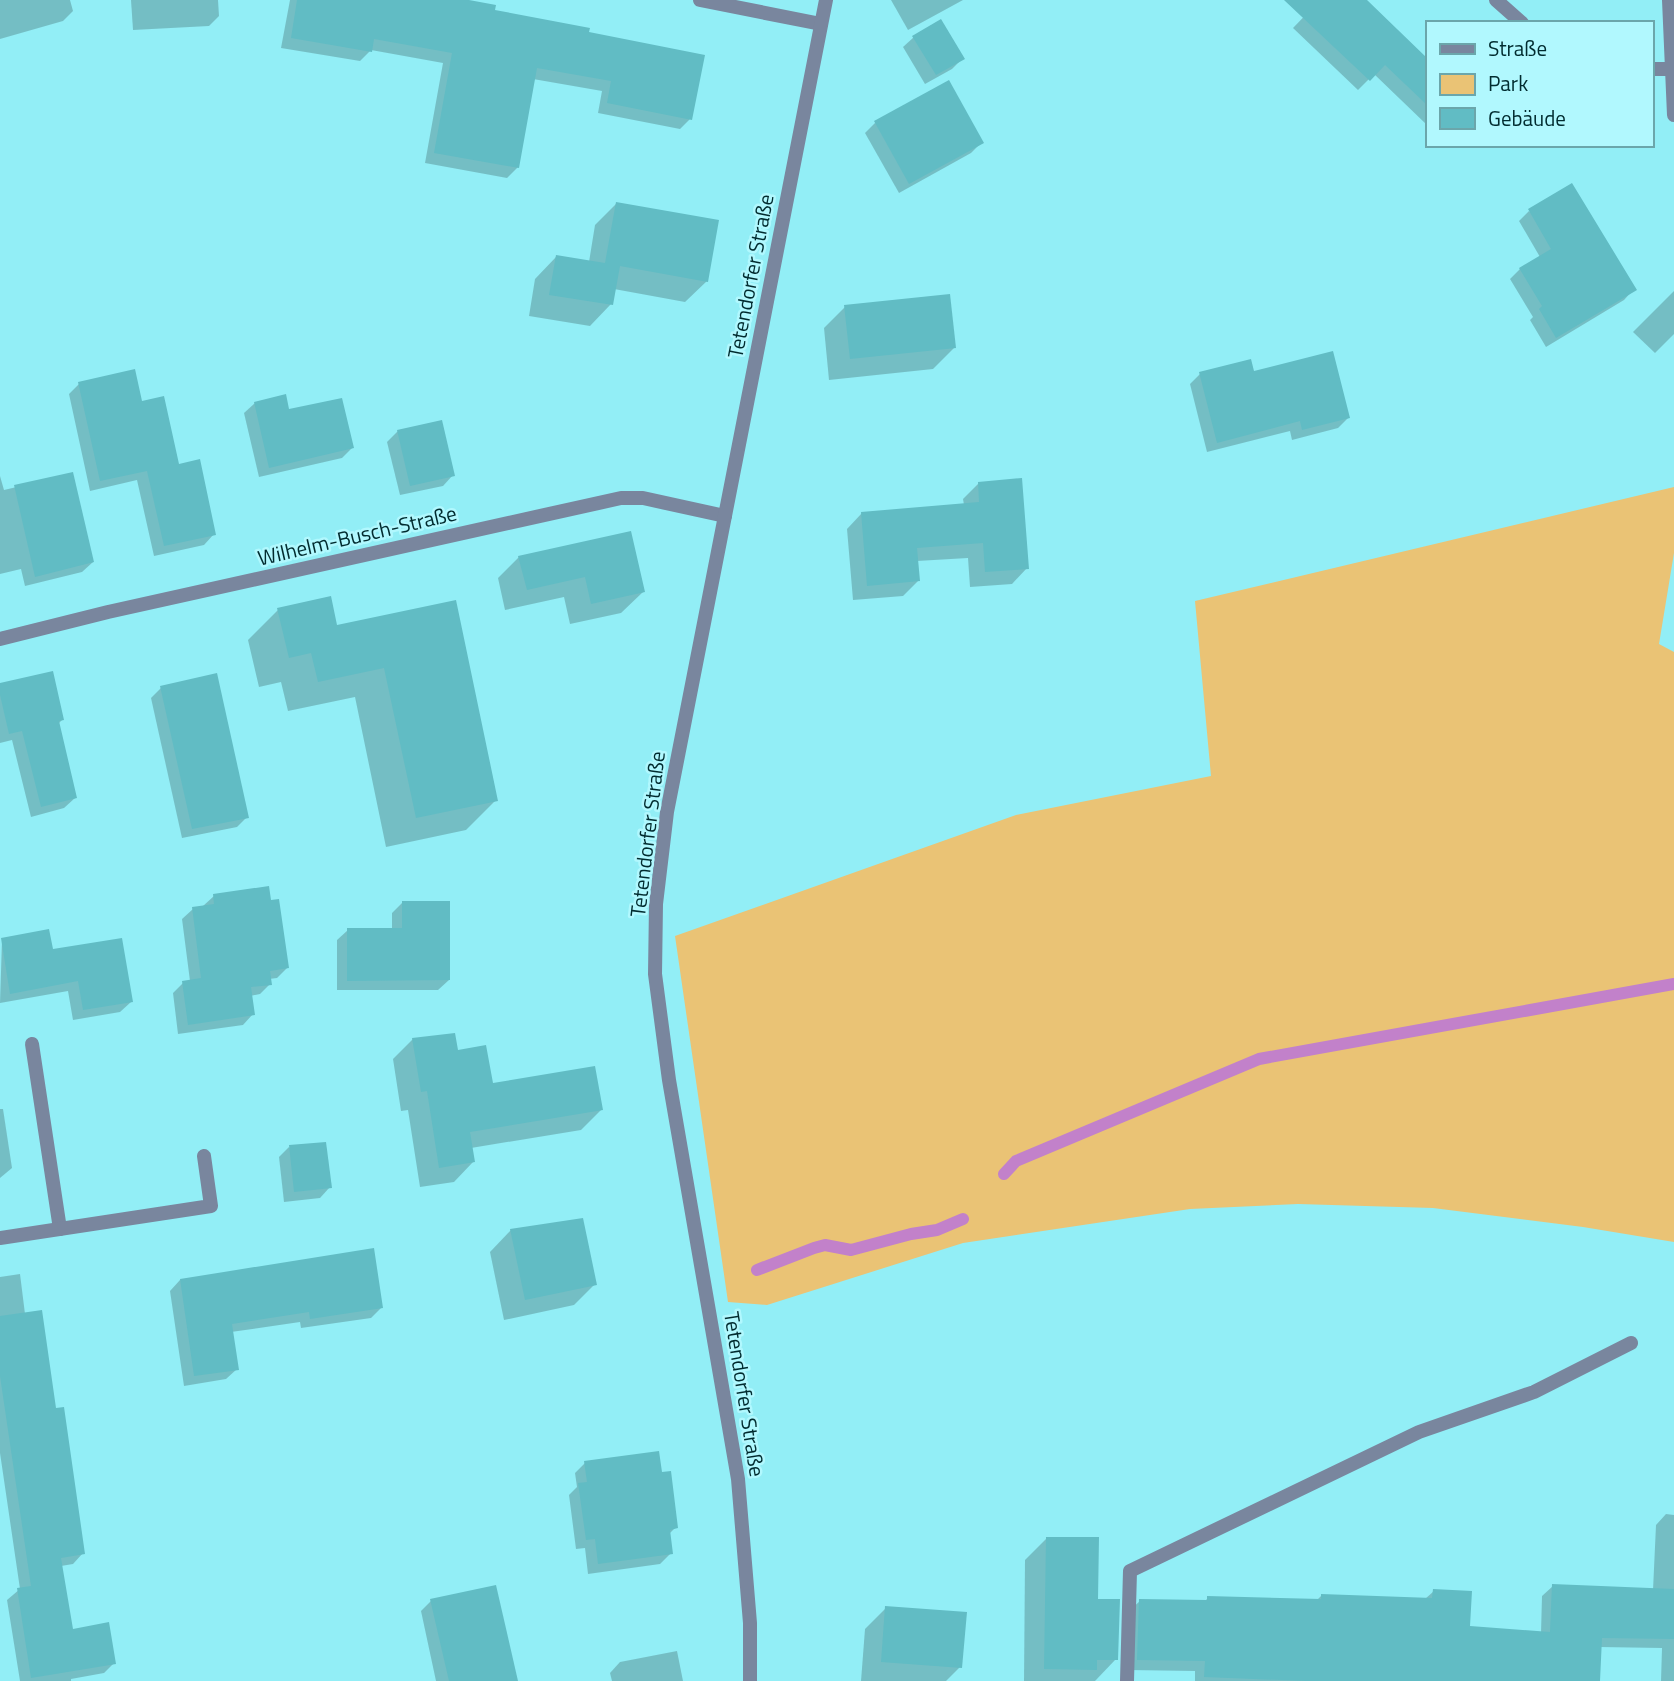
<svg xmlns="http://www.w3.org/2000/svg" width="1674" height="1681" viewBox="0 0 1674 1681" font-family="'Titillium Web',sans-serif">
<rect width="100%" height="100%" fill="#92eef6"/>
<path fill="#eac375" d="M 1674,487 L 1674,553 L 1659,644 L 1674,652 L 1674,1242 L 1583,1227 L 1433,1208 L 1298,1204 L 1190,1209 L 963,1243 L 767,1305 L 728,1302 L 675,936 L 1016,815 L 1211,776 L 1195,601 Z"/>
<g fill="#0003">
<path d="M 0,0 L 70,0 L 73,11 L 63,21 L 0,39 Z"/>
<path d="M 131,0 L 218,0 L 219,16 L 209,26 L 133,30 Z"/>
<path d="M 290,0 L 459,0 L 493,12 L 587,34 L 690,119 L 680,129 L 598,113 L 602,91 L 533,79 L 518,167 L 507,178 L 425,163 L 443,63 L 371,50 L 360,61 L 281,48 Z"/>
<path d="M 891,0 L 963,0 L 908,30 Z"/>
<path d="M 1320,0 L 1364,0 L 1424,57 L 1427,53 L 1427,125 L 1374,74 L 1358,90 L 1293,28 Z"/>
<path d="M 914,37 L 963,58 L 952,69 L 925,84 L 903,47 Z"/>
<path d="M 875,123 L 982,142 L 971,153 L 899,193 L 865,133 Z"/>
<path d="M 617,203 L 707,281 L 685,302 L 614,289 L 611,304 L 590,326 L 529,316 L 535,279 L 556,257 L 589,262 L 595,225 Z"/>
<path d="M 1529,211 L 1634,289 L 1624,300 L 1546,347 L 1530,320 L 1533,317 L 1510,279 L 1520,269 L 1540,257 L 1519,221 Z"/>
<path d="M 1674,291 L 1674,334 L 1655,353 L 1633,332 Z"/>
<path d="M 845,307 L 954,348 L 933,369 L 829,380 L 824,328 Z"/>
<path d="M 1252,373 L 1348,418 L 1338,428 L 1292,440 L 1290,431 L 1207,452 L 1190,384 L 1200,374 Z"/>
<path d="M 79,384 L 141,403 L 214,534 L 204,545 L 154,556 L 137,480 L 90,491 L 69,394 Z"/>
<path d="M 255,403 L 288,411 L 352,448 L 342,458 L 259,477 L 244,413 Z"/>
<path d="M 398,431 L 453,475 L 443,486 L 400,495 L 387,442 Z"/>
<path d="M 72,474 L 93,562 L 82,572 L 25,586 L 21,569 L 0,574 L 0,476 L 4,490 Z"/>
<path d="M 979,483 L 1027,568 L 1012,584 L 970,587 L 968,558 L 917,561 L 918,581 L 903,596 L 853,600 L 847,529 L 862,513 L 964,505 L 963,499 Z"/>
<path d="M 519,557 L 643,592 L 621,613 L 570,624 L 564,597 L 505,610 L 498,578 Z"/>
<path d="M 455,602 L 496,800 L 466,830 L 386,847 L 355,697 L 288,711 L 281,682 L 259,687 L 248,640 L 278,610 L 336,627 Z"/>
<path d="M 0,685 L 62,720 L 58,724 L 75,798 L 64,808 L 31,817 L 12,740 L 0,743 Z"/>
<path d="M 161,688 L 247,817 L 237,827 L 182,838 L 151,698 Z"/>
<path d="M 214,896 L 287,968 L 277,978 L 269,979 L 270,984 L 260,994 L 250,996 L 253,1014 L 243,1025 L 178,1034 L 173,993 L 183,983 L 190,981 L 182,919 L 193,909 L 203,906 Z"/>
<path d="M 402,903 L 449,980 L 438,990 L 337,990 L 337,940 L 348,930 L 392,930 L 392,913 Z"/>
<path d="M 2,940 L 51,951 L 131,1002 L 120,1012 L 73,1020 L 68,991 L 0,1003 Z"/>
<path d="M 413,1039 L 491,1086 L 601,1110 L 581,1130 L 471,1148 L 473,1162 L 454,1182 L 420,1187 L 408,1110 L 401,1111 L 393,1059 Z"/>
<path d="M 0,1109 L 3,1109 L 12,1168 L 0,1178 Z"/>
<path d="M 289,1147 L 330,1187 L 320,1198 L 284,1202 L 279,1157 Z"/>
<path d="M 511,1230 L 595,1284 L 574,1305 L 504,1320 L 490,1252 Z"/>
<path d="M 20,1274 L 25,1314 L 54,1410 L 83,1553 L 73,1564 L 61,1566 L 72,1631 L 114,1663 L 104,1673 L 71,1679 L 71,1681 L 20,1681 L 7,1600 L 20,1589 L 0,1453 L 0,1277 Z"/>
<path d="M 180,1280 L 381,1308 L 371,1318 L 301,1328 L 300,1322 L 231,1332 L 237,1369 L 226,1379 L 184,1386 L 170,1291 Z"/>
<path d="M 585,1463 L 660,1474 L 676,1527 L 668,1535 L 671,1553 L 660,1564 L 588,1574 L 585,1548 L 576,1549 L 569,1495 L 577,1487 L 575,1473 Z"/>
<path d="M 1666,1514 L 1674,1515 L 1674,1681 L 1661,1681 L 1662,1648 L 1599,1647 L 1598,1681 L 1195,1681 L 1195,1671 L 1128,1670 L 1129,1611 L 1140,1601 L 1204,1602 L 1208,1598 L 1316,1601 L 1322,1595 L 1425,1599 L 1434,1591 L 1468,1628 L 1541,1633 L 1542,1596 L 1553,1586 L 1653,1590 L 1656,1525 Z"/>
<path d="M 1047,1538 L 1096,1600 L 1116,1659 L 1095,1681 L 1024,1681 L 1025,1560 Z"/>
<path d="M 431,1601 L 516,1681 L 436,1681 L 421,1611 Z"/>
<path d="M 886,1608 L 960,1667 L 946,1681 L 861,1681 L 865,1629 Z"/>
<path d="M 677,1651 L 683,1681 L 612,1681 L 610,1673 L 620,1662 Z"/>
</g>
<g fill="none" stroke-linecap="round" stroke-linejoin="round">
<g stroke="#c281ca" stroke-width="12">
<path d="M 1004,1174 L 1016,1161 L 1259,1059 L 1674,984"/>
<path d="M 757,1270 L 814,1248 L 825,1245 L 851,1250 L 911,1234 L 937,1230 L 963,1219"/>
</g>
</g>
<g fill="#61bcc4">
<path d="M 297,0 L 469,0 L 496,5 L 495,10 L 590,28 L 589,32 L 705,55 L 692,120 L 607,103 L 611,81 L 537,68 L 519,168 L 434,153 L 452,53 L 374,39 L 372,52 L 291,38 Z"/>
<path d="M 1284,0 L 1367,0 L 1427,58 L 1427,105 L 1385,65 L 1370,81 Z"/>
<path d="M 941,19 L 965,59 L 936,75 L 912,36 Z"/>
<path d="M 949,80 L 984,143 L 909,184 L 874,121 Z"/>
<path d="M 1572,183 L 1637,290 L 1556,338 L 1539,309 L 1542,306 L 1519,268 L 1551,249 L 1528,209 Z"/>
<path d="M 616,202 L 719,220 L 708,282 L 620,266 L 613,305 L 549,295 L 556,255 L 605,263 Z"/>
<path d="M 950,294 L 956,348 L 850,359 L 844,305 Z"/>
<path d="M 1333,351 L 1350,418 L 1302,430 L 1300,421 L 1217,443 L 1199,372 L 1251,359 L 1254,371 Z"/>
<path d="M 135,369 L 142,401 L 164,396 L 179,464 L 200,459 L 216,535 L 164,546 L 147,471 L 100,481 L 78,382 Z"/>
<path d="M 286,394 L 289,409 L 342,398 L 354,448 L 269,468 L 254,402 Z"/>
<path d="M 442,420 L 455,476 L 410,486 L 397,430 Z"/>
<path d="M 73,472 L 94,562 L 35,577 L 14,485 Z"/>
<path d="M 1022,478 L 1029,569 L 985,572 L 983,543 L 917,548 L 920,581 L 867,586 L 861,512 L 979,502 L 978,482 Z"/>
<path d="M 631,531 L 645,592 L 591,604 L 585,577 L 527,590 L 518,556 Z"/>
<path d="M 331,596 L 337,625 L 456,600 L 498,801 L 416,818 L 384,668 L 318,682 L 311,653 L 289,658 L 277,608 Z"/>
<path d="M 53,671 L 64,720 L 59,721 L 77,798 L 41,807 L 22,731 L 9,734 L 0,695 L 0,683 Z"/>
<path d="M 217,673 L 249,818 L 192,829 L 160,686 Z"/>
<path d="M 269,886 L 271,900 L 279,899 L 289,968 L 270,971 L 272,985 L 251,987 L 255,1015 L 188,1025 L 182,981 L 201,978 L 192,907 L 214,904 L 213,894 Z"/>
<path d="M 402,901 L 450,901 L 450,980 L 347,981 L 347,928 L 402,928 Z"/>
<path d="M 49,929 L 53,949 L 122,938 L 133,1002 L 83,1010 L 78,981 L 10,994 L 1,938 Z"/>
<path d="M 455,1033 L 458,1050 L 486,1045 L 493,1083 L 595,1066 L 603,1110 L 470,1132 L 475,1162 L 439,1168 L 427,1091 L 421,1092 L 412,1038 Z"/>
<path d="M 326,1142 L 332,1188 L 294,1192 L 289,1145 Z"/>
<path d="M 583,1218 L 597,1285 L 525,1300 L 510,1229 Z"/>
<path d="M 374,1248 L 383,1308 L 310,1319 L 309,1312 L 232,1324 L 239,1370 L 194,1376 L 180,1279 Z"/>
<path d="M 42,1310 L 56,1408 L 64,1407 L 85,1554 L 61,1558 L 73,1629 L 109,1622 L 116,1664 L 31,1678 L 17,1588 L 31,1586 L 0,1376 L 0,1316 Z"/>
<path d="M 659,1451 L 662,1472 L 671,1471 L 678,1528 L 670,1530 L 673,1554 L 598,1564 L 595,1539 L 586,1540 L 578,1483 L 587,1482 L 584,1461 Z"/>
<path d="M 1046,1537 L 1099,1537 L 1098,1599 L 1120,1599 L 1118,1660 L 1097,1660 L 1097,1670 L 1044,1669 Z"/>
<path d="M 1552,1584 L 1674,1589 L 1674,1639 L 1602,1638 L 1600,1681 L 1307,1681 L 1204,1677 L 1205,1661 L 1137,1660 L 1139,1599 L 1207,1600 L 1207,1596 L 1321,1599 L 1321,1594 L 1432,1598 L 1433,1589 L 1472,1591 L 1470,1626 L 1550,1632 Z"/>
<path d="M 496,1585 L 518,1681 L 449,1681 L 430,1599 Z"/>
<path d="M 885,1606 L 967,1612 L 962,1668 L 881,1662 Z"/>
</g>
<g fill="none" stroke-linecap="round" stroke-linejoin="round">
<g stroke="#79869e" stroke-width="14">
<path d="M 1672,69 L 1674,115"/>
<path d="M 32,1044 L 60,1229"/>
<path d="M 1127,1681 L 1130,1571 L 1419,1432 L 1534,1392 L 1631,1343"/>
</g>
<g stroke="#79869e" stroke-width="14">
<path d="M 700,0 L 821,24"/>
<path d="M 1496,0 L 1522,23"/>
<path d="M 1651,69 L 1672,69 L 1669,0"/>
<path d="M 0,639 L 108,612 L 621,498 L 643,498 L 725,516"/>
<path d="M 0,1238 L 211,1206 L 204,1156"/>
</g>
<path stroke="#79869e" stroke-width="14" d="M 750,1681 L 750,1623 L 738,1479 L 669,1080 L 655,974 L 656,904 L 667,812 L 826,0"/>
</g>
<g text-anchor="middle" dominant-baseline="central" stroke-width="5" stroke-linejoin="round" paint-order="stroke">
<g font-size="21" fill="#012b2f" stroke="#b1f8fe">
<text transform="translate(750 276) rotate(-79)">Tetendorfer Straße</text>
<text transform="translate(357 535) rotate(-13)">Wilhelm-Busch-Straße</text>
<text transform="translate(647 834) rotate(-83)">Tetendorfer Straße</text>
<text transform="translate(745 1394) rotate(81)">Tetendorfer Straße</text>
</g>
</g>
<rect x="1426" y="21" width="228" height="126" fill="#b1f8fe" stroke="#6ba6ab" stroke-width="2"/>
<rect x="1440" y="44" width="35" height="10" fill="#79869e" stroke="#6ba6ab" stroke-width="2"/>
<text x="1488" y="56" font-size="21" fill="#012b2f">Straße</text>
<rect x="1440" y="74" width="35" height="21" fill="#eac375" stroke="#6ba6ab" stroke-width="2"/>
<text x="1488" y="91" font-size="21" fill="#012b2f">Park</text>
<rect x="1440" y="108" width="35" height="21" fill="#61bcc4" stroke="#6ba6ab" stroke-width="2"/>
<text x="1488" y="126" font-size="21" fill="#012b2f">Gebäude</text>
</svg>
